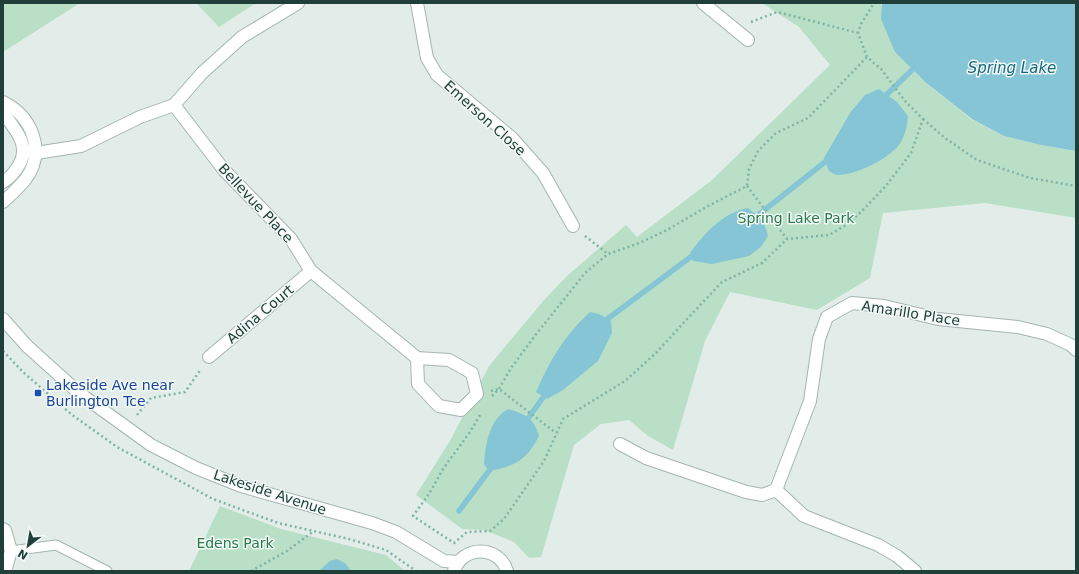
<svg xmlns="http://www.w3.org/2000/svg" width="1079" height="574" viewBox="0 0 1079 574" font-family="'DejaVu Sans',sans-serif">
<rect width="100%" height="100%" fill="#e2ede9"/>
<g fill="#b9e0c6">
<path d="M 3,3 L 80,3 L 3,52 Z"/>
<path d="M 196,3 L 256,3 L 219,27 Z"/>
<path d="M 762,3 L 882,3 L 881,5 L 912,70 L 925,82 L 971,119 L 1004,136 L 1041,145 L 1076,151 L 1076,218 L 985,203 L 883,213 L 870,278 L 817,310 L 730,292 L 705,341 L 673,450 L 648,436 L 629,420 L 601,424 L 574,445 L 541,557 L 529,558 L 514,542 L 484,530 L 462,529 L 416,495 L 451,439 L 489,366 L 544,300 L 567,276 L 626,225 L 637,237 L 712,180 L 830,65 L 799,27 Z"/>
<path d="M 220,506 L 281,529 L 386,555 L 405,571 L 189,571 Z"/>
</g>
<g fill="#86c5d6">
<path d="M 882,3 L 1076,3 L 1076,151 L 1041,145 L 1004,136 L 972,119 L 925,82 L 895,52 L 881,19 Z"/>
<path d="M 879,89 L 897,102 L 908,116 C 907,126 905,137 899,145 C 888,159 856,175 838,175 C 835,175 832,173 829,171 L 824,158 L 850,113 L 865,95 Z"/>
<path d="M 748,208 C 760,218 764,220 768,236 L 761,247 L 749,256 L 712,264 L 693,261 L 690,253 C 705,233 722,213 748,208 Z"/>
<path d="M 590,312 L 599,314 L 611,321 L 612,333 L 598,361 L 563,390 L 547,399 L 536,392 C 550,360 564,336 590,312 Z"/>
<path d="M 508,409 C 525,414 534,418 539,436 C 527,460 515,466 490,471 L 484,465 C 485,445 489,420 508,409 Z"/>
<path d="M 337,559 L 345,563 L 351,571 L 319,571 L 330,561 Z"/>
</g>
<g fill="none" stroke-linecap="round" stroke-linejoin="round">
<g stroke="#86c5d6" stroke-width="5.5">
<path d="M 882,99 L 912,70"/>
<path d="M 752,220 L 830,158"/>
<path d="M 602,323 L 696,253"/>
<path d="M 524,424 L 547,392"/>
<path d="M 459,511 L 494,464"/>
</g>
<defs>
<path id="lane" d="M 11,551 L 56,545 L 107,571"/>
<g id="street">
<path d="M 417,3 L 427,58 L 437,75 L 512,138 L 543,173 L 573,226"/>
<path d="M 703,3 L 748,40"/>
<path d="M 3,102 C 33,117 46,152 25,180 C 18,188 10,196 3,202"/>
<path d="M 174,105 L 224,170 L 291,239 L 311,271 L 417,358 L 449,360 L 472,373 L 477,394 L 461,410 L 439,406 L 418,384 L 417,358"/>
<path d="M 3,113 C 14,128 30,144 20,163 C 16,171 11,177 3,182"/>
<path d="M 24,150 L 36,153 L 81,146 L 140,117 L 174,105 L 202,73 L 242,37 L 298,3"/>
<path d="M 3,319 L 27,346 L 79,393 L 151,445 L 196,468 L 241,486 L 372,523 L 396,532 L 444,561 L 458,562"/>
<path d="M 209,357 L 311,271"/>
<path d="M 620,444 L 646,458 L 746,492 L 762,495 L 776,490 L 810,401 L 819,339 L 827,317 L 852,303 L 884,306 L 938,319 L 1018,327 L 1047,334 L 1071,345 L 1076,350"/>
<path d="M 776,490 L 804,516 L 878,545 L 897,556 L 915,571"/>
<path d="M 3,529 L 5,530 L 11,551 L 5,571"/>
<path d="M 454,571 C 462,545 499,545 507,571"/>
</g>
</defs>
<use href="#lane" stroke="#a4b5b1" stroke-width="11"/>
<use href="#street" stroke="#a4b5b1" stroke-width="14"/>
<g stroke="#80b3a6" stroke-width="2.5" stroke-dasharray="2 3" stroke-linecap="butt">
<path d="M 751,22 L 777,12 L 858,33"/>
<path d="M 923,119 L 945,138 L 977,160 L 1030,178 L 1076,186"/>
<path d="M 747,186 L 787,239"/>
<path d="M 585,236 L 608,254"/>
<path d="M 3,351 L 23,372 L 71,414 L 117,447 L 213,499 L 278,523 L 349,539 L 386,550 L 416,571"/>
<path d="M 491,391 L 499,389 L 556,433"/>
<path d="M 492,396 L 499,389 L 511,368 L 537,333 L 566,297 L 585,273 L 608,254 L 637,244 L 667,230 L 708,206 L 747,186 L 749,169 L 758,151 L 776,133 L 808,118 L 867,57"/>
<path d="M 137,415 L 151,398 L 185,392 L 201,369"/>
<path d="M 480,415 L 470,432 L 443,469 L 429,494 L 413,516 L 454,543 L 467,532 L 490,531 L 504,519 L 544,461 L 563,419 L 625,381 L 657,352 L 688,318 L 722,282 L 762,263 L 787,239 L 829,235 L 846,225 L 861,212 L 885,187 L 911,153 L 923,119 L 905,101 L 881,69 L 867,57 L 858,33 L 861,24 L 874,3"/>
<path d="M 251,571 L 287,551 L 314,531"/>
</g>
<use href="#lane" stroke="#fff" stroke-width="9"/>
<use href="#street" stroke="#fff" stroke-width="12"/>
</g>
<rect fill="#1a4fb4" stroke="#f3f9f6" stroke-width="1.5" x="34" y="389" width="8" height="8" rx="2"/>
<g text-anchor="middle" dominant-baseline="central" stroke-width="3" stroke-linejoin="round" paint-order="stroke">
<g font-size="14" fill="#203f39" stroke="#f3f9f6">
<text transform="translate(485 118) rotate(42)">Emerson Close</text>
<text transform="translate(256 203) rotate(47)">Bellevue Place</text>
<text transform="translate(911 313) rotate(9)">Amarillo Place</text>
<text transform="translate(260 314) rotate(-40)">Adina Court</text>
<text transform="translate(270 492) rotate(18)">Lakeside Avenue</text>
</g>
<g font-size="14" fill="#27794c" stroke="#f3f9f6">
<text x="796" y="218">Spring Lake Park</text>
<text x="235" y="543">Edens Park</text>
</g>
<g font-size="14" fill="#164399" stroke="#f3f9f6" text-anchor="start">
<text x="46" y="385">Lakeside Ave near<tspan x="46" dy="16">Burlington Tce</tspan></text>
</g>
<g font-size="15" font-style="italic" fill="#166880" stroke="#f3f9f6">
<text x="1012" y="68">Spring Lake</text>
</g>
</g>
<rect width="1079" height="574" fill="none" stroke="#203f39" stroke-width="8"/>
<g transform="translate(28 546) rotate(211)" stroke="#f3f9f6" stroke-width="3" paint-order="stroke">
<path d="M0-3L7 15L0 10L-7 15Z" fill="#203f39"/>
<text y="-6" font-size="11" font-weight="bold" text-anchor="middle" fill="#203f39">N</text>
</g>
</svg>
